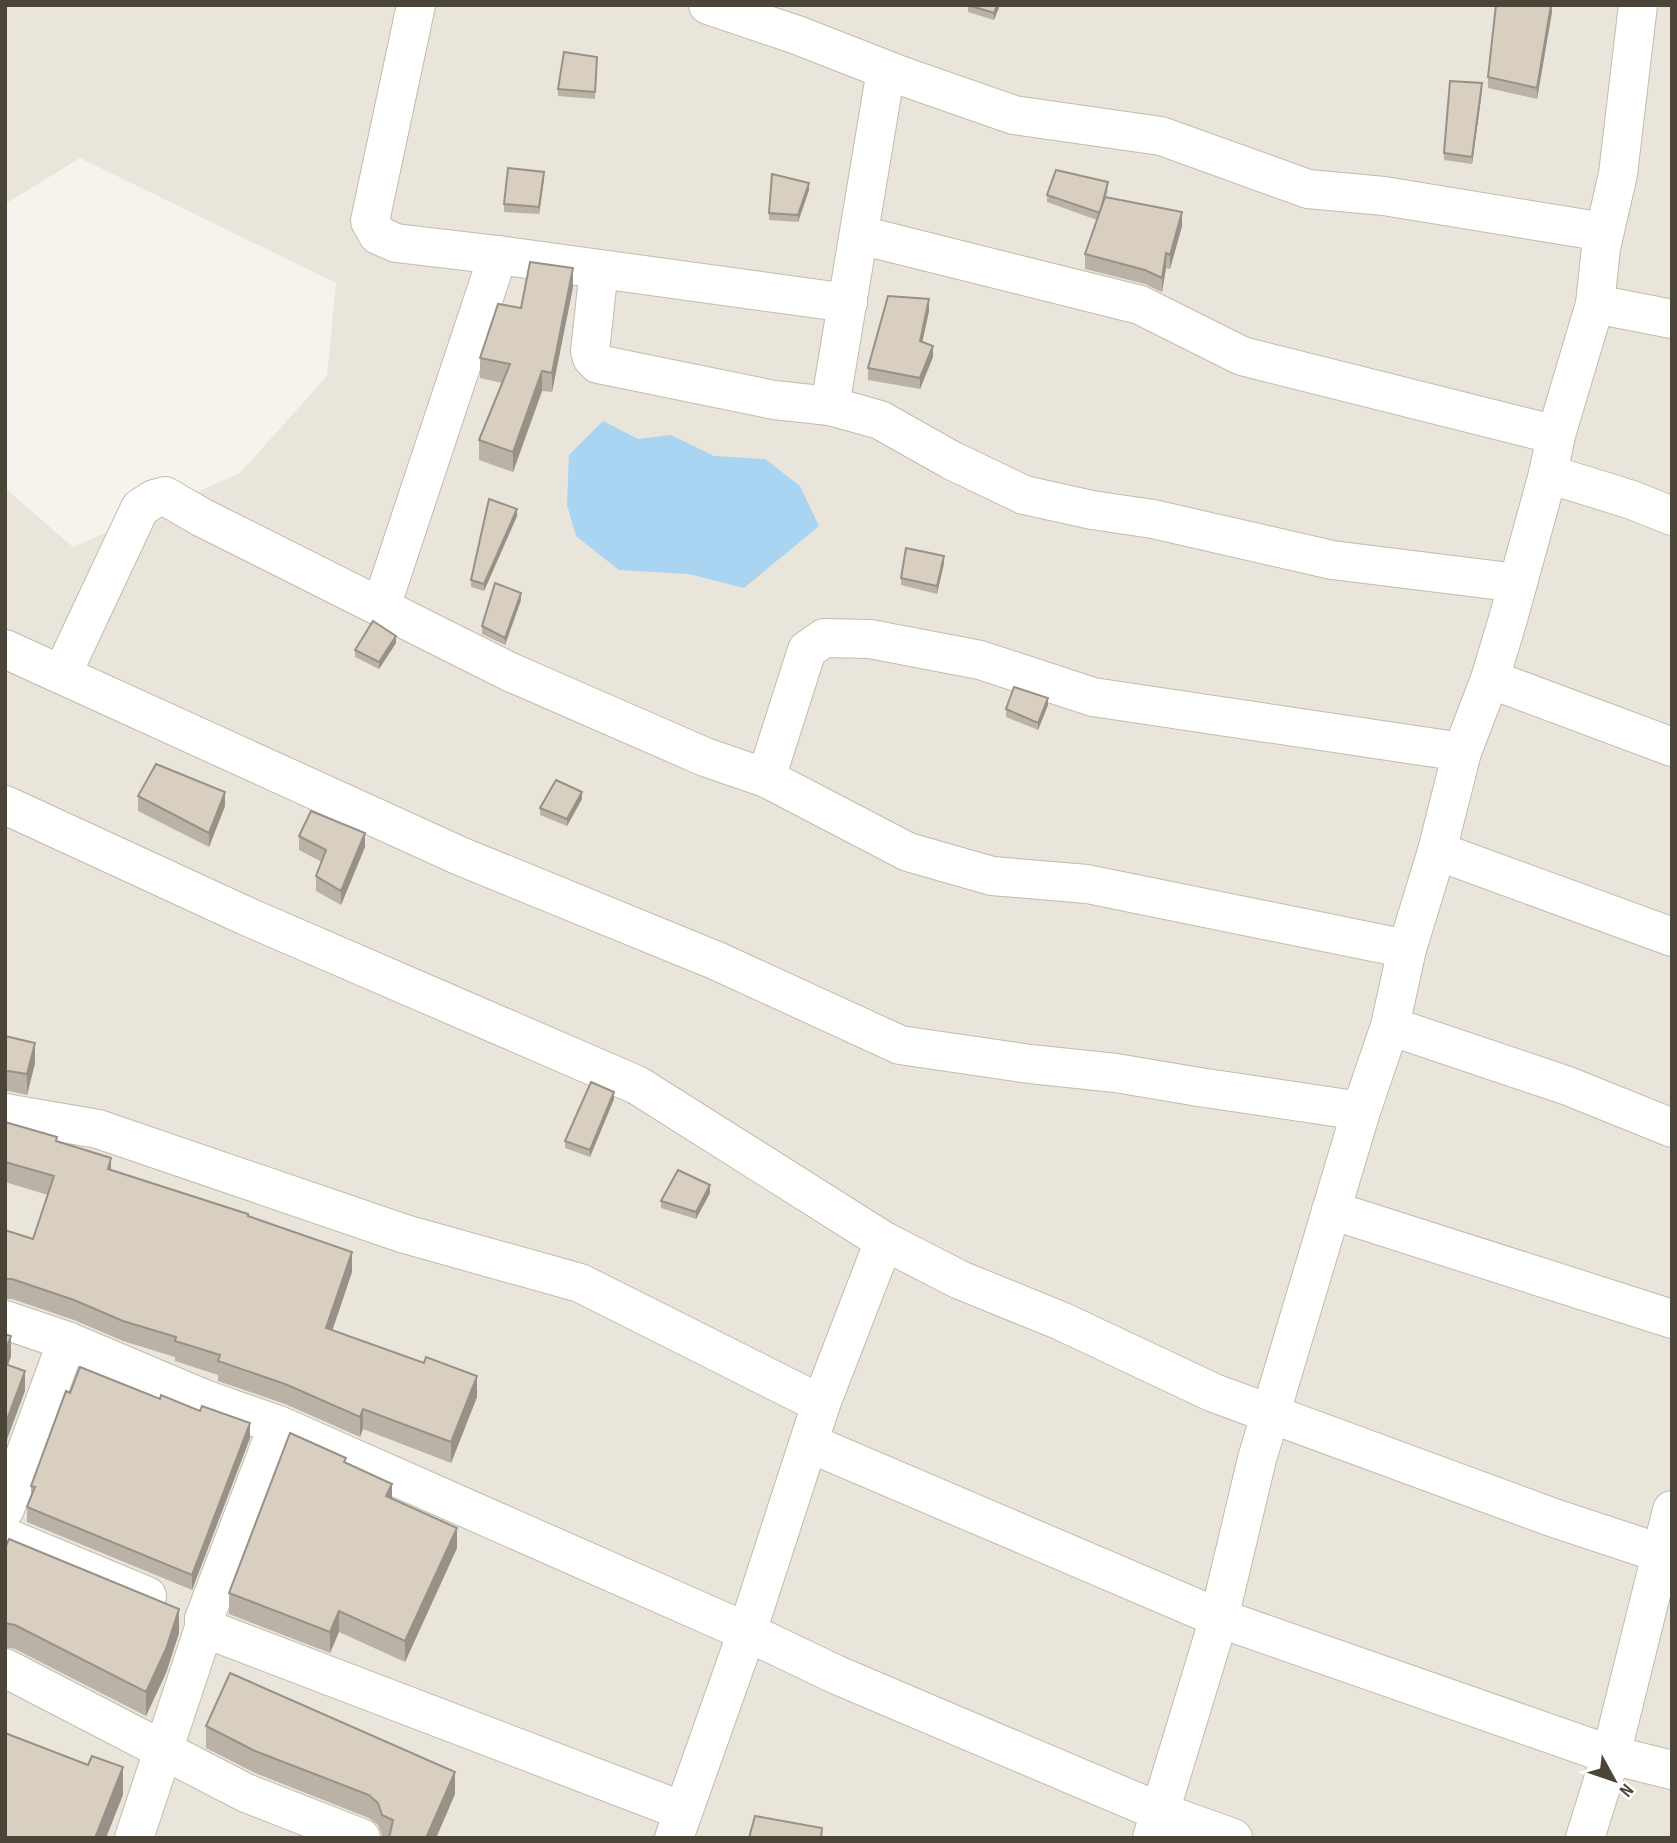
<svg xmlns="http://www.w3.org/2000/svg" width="1677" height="1843" viewBox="0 0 1677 1843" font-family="'Sofia Sans Condensed',sans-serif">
<rect width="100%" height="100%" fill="#f6f3ec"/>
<path fill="#eae5da" d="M 5,5 L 1672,5 L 1672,1838 L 5,1838 L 5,488 L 73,547 L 240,473 L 327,376 L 336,283 L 80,158 L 5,204 Z"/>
<path fill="#a9d4f2" d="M 603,421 L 638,439 L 671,435 L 714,456 L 765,459 L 800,486 L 819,526 L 744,588 L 689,574 L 619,570 L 576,536 L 567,505 L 569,455 Z"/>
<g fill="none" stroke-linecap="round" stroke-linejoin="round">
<defs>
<g id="minor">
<path d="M 416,5 L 370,221 L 378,235 L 396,243 L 498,255 L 848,303"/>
<path d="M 708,5 L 797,35 L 902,76 L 1014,115 L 1161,136 L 1308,189 L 1384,196 L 1604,232"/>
<path d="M 860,235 L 1140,305 L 1242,356 L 1556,435"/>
<path d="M 599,269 L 590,351 L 592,358 L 598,364 L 774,400 L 830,406 L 880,420 L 951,460 L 1024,495 L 1092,510 L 1153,519 L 1332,560 L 1518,583"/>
<path d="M 1595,304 L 1672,319"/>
<path d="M 830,406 L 886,70"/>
<path d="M 1548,474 L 1632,500 L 1672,516"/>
<path d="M 381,607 L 498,255"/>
<path d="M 5,649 L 460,856 L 717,961 L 900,1045 L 1030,1064 L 1116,1073 L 1199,1087 L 1361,1111"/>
<path d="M 62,674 L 140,508 L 154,499 L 165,496 L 201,517 L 510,672 L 705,757 L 766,778 L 908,852 L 992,876 L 1087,884 L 1407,949"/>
<path d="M 1490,679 L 1672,747"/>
<path d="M 766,778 L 807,650 L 824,638 L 870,639 L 980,660 L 1093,697 L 1462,752"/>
<path d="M 5,805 L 246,916 L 637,1085 L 884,1241 L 960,1280 L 1061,1321 L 1214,1393 L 1554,1518 L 1672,1557"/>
<path d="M 1437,851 L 1672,937"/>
<path d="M 1390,1026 L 1568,1086 L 1672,1128"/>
<path d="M 5,1113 L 98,1129 L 405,1234 L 580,1283 L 821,1404"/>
<path d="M 1331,1210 L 1672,1319"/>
<path d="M 5,1320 L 67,1341 L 204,1399 L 278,1425 L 747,1632 L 837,1675 L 1160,1812 L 1233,1838"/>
<path d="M 809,1443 L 1219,1618 L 1611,1755 L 1672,1770"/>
<path d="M 5,1509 L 67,1341"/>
<path d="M 5,1537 L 147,1596"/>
<path d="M 204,1628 L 683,1811"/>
<path d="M 5,1668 L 246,1793 L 361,1838"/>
<path d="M 134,1838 L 204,1628 L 204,1619 L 278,1425"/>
<path d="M 674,1838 L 747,1632 L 821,1404 L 884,1241"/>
<path d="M 1585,1838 L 1611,1755 L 1672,1510"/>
</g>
<path id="tertiary" d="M 1152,1838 L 1219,1618 L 1257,1459 L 1361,1111 L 1390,1026 L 1407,949 L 1437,851 L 1462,752 L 1490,679 L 1508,619 L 1548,474 L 1556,435 L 1595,304 L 1601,248 L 1618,174 L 1638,5"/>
</defs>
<use href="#minor" stroke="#c2bbae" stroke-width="40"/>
<use href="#tertiary" stroke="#c2bbae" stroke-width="40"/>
<use href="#minor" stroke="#fff" stroke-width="38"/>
<use href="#tertiary" stroke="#fff" stroke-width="38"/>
</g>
<g fill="#bab2a6">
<path d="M 968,5 L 1000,5 L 994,20 L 968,12 Z"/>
<path d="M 1552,5 L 1552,12 L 1537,99 L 1488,88 L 1488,77 Z"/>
<path d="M 597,57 L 595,99 L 558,96 L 558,89 Z"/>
<path d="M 1482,91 L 1472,164 L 1444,160 L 1444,153 Z"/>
<path d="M 544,179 L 539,214 L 504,212 L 504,204 Z"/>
<path d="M 1108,189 L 1106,198 L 1182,226 L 1170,269 L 1166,268 L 1162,292 L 1145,284 L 1085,269 L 1085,254 L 1097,220 L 1047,202 L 1047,195 Z"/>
<path d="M 809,190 L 798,222 L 769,220 L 769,213 Z"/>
<path d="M 573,287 L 552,392 L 542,391 L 513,472 L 479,460 L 479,440 L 502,383 L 480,378 L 480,358 L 521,308 Z"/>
<path d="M 929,311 L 922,342 L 933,357 L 920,389 L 868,380 L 868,368 Z"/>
<path d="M 517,516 L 484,591 L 471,587 L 471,580 Z"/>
<path d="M 944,563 L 937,594 L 901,585 L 901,578 Z"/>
<path d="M 521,600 L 505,645 L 482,634 L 482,626 Z"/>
<path d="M 396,643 L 379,669 L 355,657 L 355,650 Z"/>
<path d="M 1048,705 L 1038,730 L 1006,717 L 1006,709 Z"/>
<path d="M 138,796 L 225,806 L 209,847 L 138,811 Z"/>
<path d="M 582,799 L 567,826 L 540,815 L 540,808 Z"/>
<path d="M 299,836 L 365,847 L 341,905 L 316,891 L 316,876 L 322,862 L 299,850 Z"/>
<path d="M 5,1036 L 35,1063 L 27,1095 L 9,1091 L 5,1092 Z"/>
<path d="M 614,1099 L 590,1157 L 565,1148 L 565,1141 Z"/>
<path d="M 5,1122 L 57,1141 L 111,1170 L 248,1217 L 352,1272 L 332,1331 L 477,1397 L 451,1463 L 363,1429 L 360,1437 L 285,1404 L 218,1381 L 218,1375 L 175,1361 L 175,1357 L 123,1341 L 74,1320 L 12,1299 L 5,1299 L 5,1230 L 33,1239 L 48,1195 L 5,1182 Z"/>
<path d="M 710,1193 L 696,1219 L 661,1208 L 661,1201 Z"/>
<path d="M 70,1393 L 160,1399 L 250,1438 L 192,1590 L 27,1522 L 27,1507 L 31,1496 L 31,1486 Z"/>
<path d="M 346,1463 L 457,1548 L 405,1662 L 339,1632 L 330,1653 L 229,1614 L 229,1593 Z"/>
<path d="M 5,1548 L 179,1633 L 166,1673 L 146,1716 L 15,1649 L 5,1647 Z"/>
<path d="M 206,1726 L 455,1794 L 436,1838 L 383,1838 L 378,1825 L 369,1818 L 255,1773 L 206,1748 Z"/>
</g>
<g fill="#979187">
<path d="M 997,5 L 1000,5 L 994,20 L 994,13 Z"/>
<path d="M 1551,5 L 1552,12 L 1537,99 L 1537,88 Z"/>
<path d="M 1482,83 L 1482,91 L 1472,164 L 1472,157 Z"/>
<path d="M 544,172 L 544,179 L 539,214 L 539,207 Z"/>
<path d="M 809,183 L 809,190 L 798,222 L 798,215 Z"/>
<path d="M 1182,212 L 1182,226 L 1170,269 L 1170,255 Z"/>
<path d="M 1166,253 L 1166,268 L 1162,292 L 1162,278 Z"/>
<path d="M 573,268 L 573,287 L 552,392 L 552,373 Z"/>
<path d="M 929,299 L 929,311 L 920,353 L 920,341 Z"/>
<path d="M 933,346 L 933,357 L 920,389 L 920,378 Z"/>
<path d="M 542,371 L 542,391 L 513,472 L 513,452 Z"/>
<path d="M 517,509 L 517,516 L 484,591 L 484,584 Z"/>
<path d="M 944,556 L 944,563 L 937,594 L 937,586 Z"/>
<path d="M 521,593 L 521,600 L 505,645 L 505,638 Z"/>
<path d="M 396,636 L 396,643 L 379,669 L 379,662 Z"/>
<path d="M 1048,698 L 1048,705 L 1038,730 L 1038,723 Z"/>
<path d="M 225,792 L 225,806 L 209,847 L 209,833 Z"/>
<path d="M 582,792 L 582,799 L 567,826 L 567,819 Z"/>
<path d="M 365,833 L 365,847 L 341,905 L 341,891 Z"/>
<path d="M 35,1043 L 35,1063 L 27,1095 L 27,1074 Z"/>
<path d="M 614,1092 L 614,1099 L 590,1157 L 590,1150 Z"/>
<path d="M 111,1158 L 111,1178 L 108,1169 Z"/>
<path d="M 710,1185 L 710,1193 L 696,1219 L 696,1212 Z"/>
<path d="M 352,1252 L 352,1272 L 326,1349 L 326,1328 Z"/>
<path d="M 11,1336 L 11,1357 L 5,1372 L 5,1352 Z"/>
<path d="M 25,1371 L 25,1391 L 5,1445 L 5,1425 Z"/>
<path d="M 477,1376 L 477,1397 L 451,1463 L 451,1442 Z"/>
<path d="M 363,1409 L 363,1429 L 360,1437 L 360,1417 Z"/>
<path d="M 250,1423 L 250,1438 L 192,1590 L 192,1575 Z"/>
<path d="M 392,1484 L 392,1505 L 386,1496 Z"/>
<path d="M 457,1528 L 457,1548 L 405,1662 L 405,1641 Z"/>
<path d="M 179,1609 L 179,1633 L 166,1673 L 146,1716 L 146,1692 Z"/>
<path d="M 339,1611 L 339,1632 L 330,1653 L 330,1632 Z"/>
<path d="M 123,1767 L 123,1795 L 106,1838 L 95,1838 Z"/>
<path d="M 455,1772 L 455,1794 L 436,1838 L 426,1838 Z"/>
</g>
<g fill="#d8cfc1" stroke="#979187" stroke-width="2">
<path d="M 968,5 L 997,5 L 994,13 Z"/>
<path d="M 1496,5 L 1551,5 L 1537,88 L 1488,77 Z"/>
<path d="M 564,52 L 597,57 L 595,92 L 558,89 Z"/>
<path d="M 1450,81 L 1482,83 L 1472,157 L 1444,153 Z"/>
<path d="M 508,168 L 544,172 L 539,207 L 504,204 Z"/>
<path d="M 1056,170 L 1108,182 L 1100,213 L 1047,195 Z"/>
<path d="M 772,174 L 809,183 L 798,215 L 769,213 Z"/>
<path d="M 1105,197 L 1182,212 L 1170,255 L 1166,253 L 1162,278 L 1145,270 L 1085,254 Z"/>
<path d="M 530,262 L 573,268 L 552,373 L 542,371 L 513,452 L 479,440 L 510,364 L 480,358 L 498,304 L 521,308 Z"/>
<path d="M 888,296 L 929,299 L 920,341 L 933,346 L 920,378 L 868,368 Z"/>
<path d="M 489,499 L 517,509 L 484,584 L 471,580 Z"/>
<path d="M 906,548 L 944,556 L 937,586 L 901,578 Z"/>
<path d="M 495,583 L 521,593 L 505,638 L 482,626 Z"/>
<path d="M 373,621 L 396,636 L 379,662 L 355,650 Z"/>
<path d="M 1014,687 L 1048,698 L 1038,723 L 1006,709 Z"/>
<path d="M 156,764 L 225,792 L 209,833 L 138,796 Z"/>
<path d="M 556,780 L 582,792 L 567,819 L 540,808 Z"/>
<path d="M 311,811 L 365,833 L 341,891 L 316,876 L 326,850 L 299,836 Z"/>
<path d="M 5,1036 L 35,1043 L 27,1074 L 9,1071 L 5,1072 Z"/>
<path d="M 591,1082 L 614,1092 L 590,1150 L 565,1141 Z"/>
<path d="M 5,1122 L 57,1137 L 56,1141 L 111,1158 L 108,1169 L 248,1214 L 248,1216 L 352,1252 L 326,1328 L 424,1363 L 426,1357 L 477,1376 L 451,1442 L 363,1409 L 360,1417 L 285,1384 L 218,1361 L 220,1355 L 175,1341 L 176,1337 L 123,1321 L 74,1300 L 12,1279 L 5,1279 L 5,1230 L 33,1239 L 54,1176 L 5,1162 Z"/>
<path d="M 678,1170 L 710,1185 L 696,1212 L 661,1201 Z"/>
<path d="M 5,1334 L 11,1336 L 5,1352 Z"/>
<path d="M 5,1364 L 25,1371 L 5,1425 Z"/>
<path d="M 80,1367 L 160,1399 L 161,1395 L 200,1411 L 202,1406 L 250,1423 L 192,1575 L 27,1507 L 35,1487 L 31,1486 L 66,1391 L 70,1393 Z"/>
<path d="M 290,1433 L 346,1458 L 344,1462 L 392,1484 L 386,1496 L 457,1528 L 405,1641 L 339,1611 L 330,1632 L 229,1593 Z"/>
<path d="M 9,1539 L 179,1609 L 166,1649 L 146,1692 L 15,1625 L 5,1623 L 5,1548 Z"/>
<path d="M 230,1673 L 455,1772 L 426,1838 L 389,1838 L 393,1820 L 382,1815 L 378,1803 L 369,1795 L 255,1751 L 206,1726 Z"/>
<path d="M 5,1733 L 88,1765 L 92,1756 L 123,1767 L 95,1838 L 5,1838 Z"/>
<path d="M 755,1816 L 822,1828 L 821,1838 L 749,1838 Z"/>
</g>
<rect width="1677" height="1843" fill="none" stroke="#4b4439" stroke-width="14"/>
<g transform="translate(1614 1780) rotate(130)" stroke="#ffffff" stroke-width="5" paint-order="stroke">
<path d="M0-5L12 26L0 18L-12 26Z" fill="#4b4439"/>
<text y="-10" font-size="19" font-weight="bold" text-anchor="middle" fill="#4b4439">N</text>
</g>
</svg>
